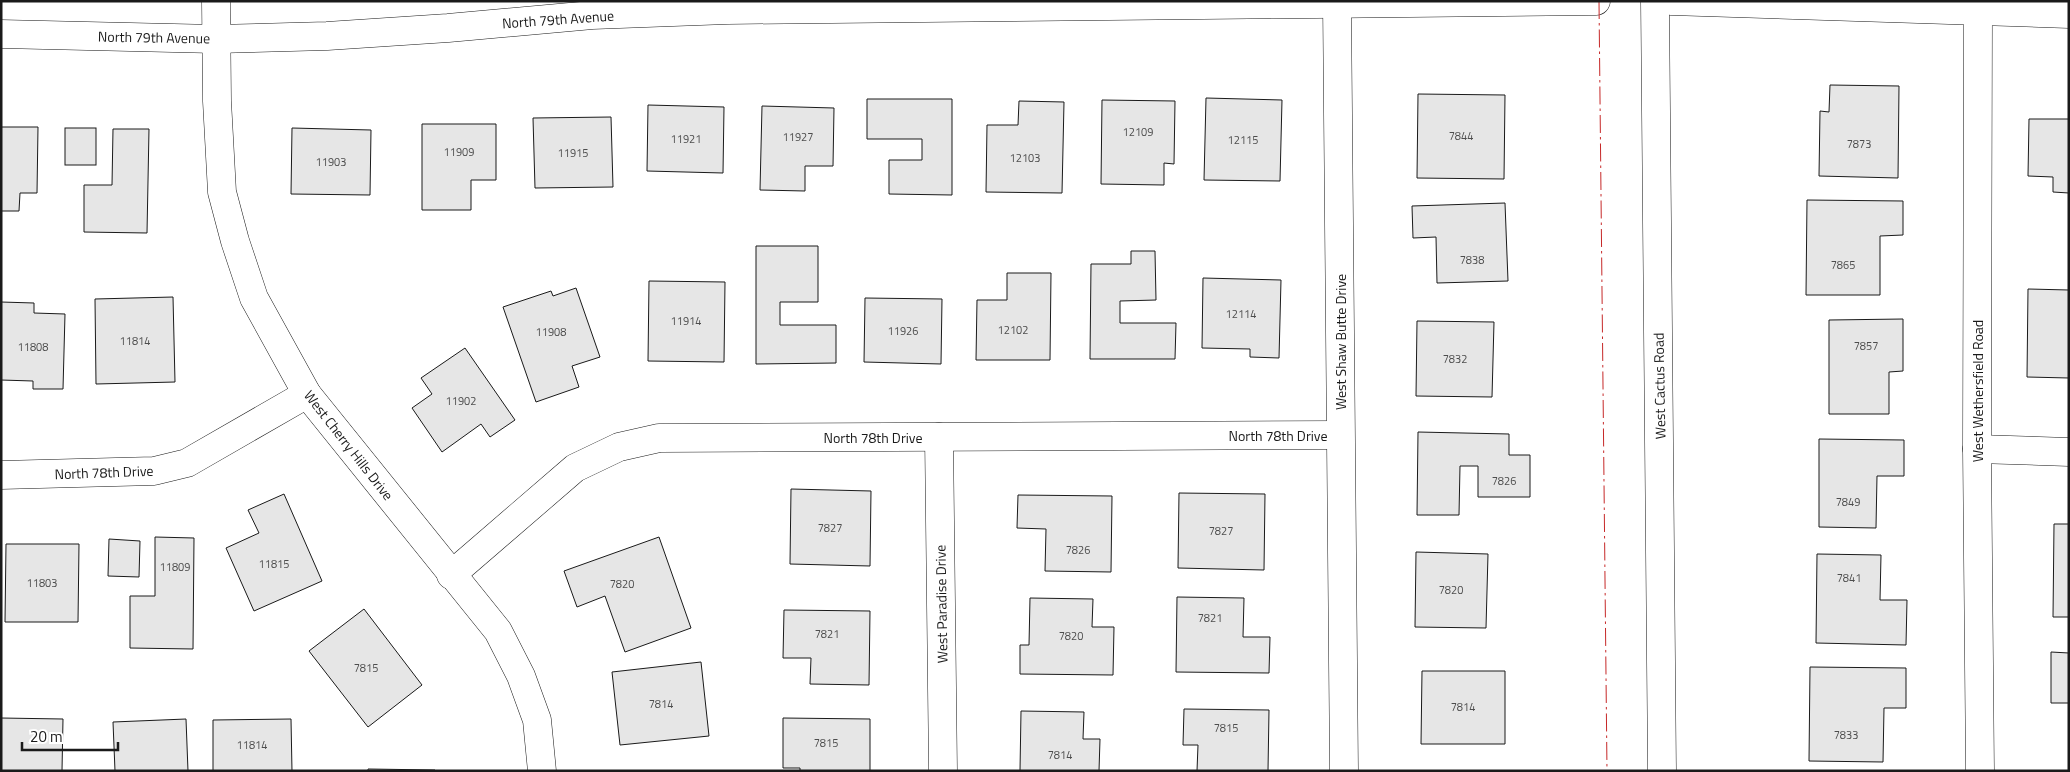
<svg xmlns="http://www.w3.org/2000/svg" width="2070" height="772" viewBox="0 0 2070 772" font-family="'Titillium Web',sans-serif">
<rect width="100%" height="100%" fill="#fff"/>
<g fill="#e6e6e6" stroke="#1a1a1a">
<path d="M 1830,85 L 1899,86 L 1898,178 L 1819,176 L 1820,111 L 1829,112 Z"/>
<path d="M 1418,94 L 1505,95 L 1504,179 L 1417,178 Z"/>
<path d="M 1206,98 L 1282,100 L 1280,181 L 1204,180 Z"/>
<path d="M 867,99 L 952,99 L 952,195 L 889,194 L 889,160 L 922,160 L 922,139 L 867,139 Z"/>
<path d="M 1102,100 L 1175,101 L 1174,164 L 1164,163 L 1164,185 L 1101,184 Z"/>
<path d="M 1019,101 L 1064,102 L 1062,193 L 986,192 L 987,125 L 1018,125 Z"/>
<path d="M 648,105 L 724,107 L 723,173 L 647,171 Z"/>
<path d="M 762,106 L 834,108 L 833,166 L 805,166 L 805,191 L 760,190 Z"/>
<path d="M 611,117 L 613,187 L 535,188 L 533,118 Z"/>
<path d="M 2029,119 L 2069,119 L 2069,193 L 2053,192 L 2053,177 L 2028,176 Z"/>
<path d="M 422,124 L 496,124 L 496,180 L 471,180 L 471,210 L 422,210 Z"/>
<path d="M 1,127 L 38,127 L 37,193 L 20,193 L 19,211 L 1,211 Z"/>
<rect x="65" y="128" width="31" height="37"/>
<path d="M 292,128 L 371,130 L 370,195 L 291,194 Z"/>
<path d="M 113,129 L 149,129 L 147,233 L 84,232 L 84,185 L 112,185 Z"/>
<path d="M 1807,200 L 1903,201 L 1903,235 L 1880,236 L 1880,295 L 1806,295 Z"/>
<path d="M 1505,203 L 1508,281 L 1437,283 L 1436,237 L 1413,238 L 1412,206 Z"/>
<path d="M 756,246 L 818,246 L 818,302 L 780,302 L 780,325 L 836,325 L 836,363 L 756,364 Z"/>
<path d="M 1131,251 L 1155,251 L 1156,300 L 1120,301 L 1120,323 L 1176,323 L 1175,359 L 1090,359 L 1091,264 L 1131,264 Z"/>
<path d="M 1007,273 L 1051,273 L 1050,360 L 976,360 L 977,300 L 1007,300 Z"/>
<path d="M 1203,278 L 1281,280 L 1279,358 L 1250,357 L 1250,349 L 1202,348 Z"/>
<path d="M 649,281 L 725,282 L 724,362 L 648,361 Z"/>
<path d="M 576,288 L 600,357 L 572,366 L 579,387 L 536,402 L 503,307 L 551,291 L 553,296 Z"/>
<path d="M 2028,289 L 2069,290 L 2069,378 L 2027,377 Z"/>
<path d="M 173,297 L 175,382 L 96,384 L 95,299 Z"/>
<path d="M 865,298 L 942,299 L 941,364 L 864,362 Z"/>
<path d="M 1,302 L 34,303 L 34,313 L 65,314 L 63,389 L 33,389 L 33,381 L 1,380 Z"/>
<path d="M 1903,319 L 1903,371 L 1889,372 L 1889,414 L 1829,414 L 1829,320 Z"/>
<path d="M 1417,321 L 1494,322 L 1492,397 L 1416,396 Z"/>
<path d="M 465,348 L 515,420 L 490,437 L 481,424 L 442,452 L 412,408 L 432,394 L 421,378 Z"/>
<path d="M 1418,432 L 1509,434 L 1509,455 L 1530,455 L 1530,497 L 1478,497 L 1478,466 L 1460,466 L 1459,515 L 1417,515 Z"/>
<path d="M 1819,439 L 1904,440 L 1904,476 L 1877,476 L 1876,528 L 1819,527 Z"/>
<path d="M 791,489 L 871,491 L 870,566 L 790,564 Z"/>
<path d="M 1179,493 L 1265,494 L 1264,570 L 1178,568 Z"/>
<path d="M 284,494 L 322,581 L 254,611 L 226,548 L 259,533 L 248,510 Z"/>
<path d="M 1018,495 L 1112,496 L 1111,572 L 1045,571 L 1046,529 L 1017,528 Z"/>
<path d="M 2054,524 L 2069,524 L 2069,617 L 2053,617 Z"/>
<path d="M 155,537 L 194,538 L 193,649 L 130,648 L 130,596 L 155,596 Z"/>
<path d="M 659,537 L 691,628 L 625,652 L 605,596 L 577,607 L 564,571 Z"/>
<path d="M 109,539 L 140,541 L 139,577 L 108,576 Z"/>
<path d="M 6,544 L 79,544 L 78,622 L 5,622 Z"/>
<path d="M 1416,552 L 1488,554 L 1486,628 L 1415,627 Z"/>
<path d="M 1817,554 L 1881,555 L 1880,600 L 1907,600 L 1906,645 L 1816,643 Z"/>
<path d="M 1177,597 L 1244,598 L 1243,637 L 1270,637 L 1269,673 L 1176,672 Z"/>
<path d="M 1030,598 L 1093,599 L 1092,627 L 1114,627 L 1113,675 L 1020,674 L 1020,645 L 1029,645 Z"/>
<path d="M 364,609 L 422,685 L 368,727 L 309,651 Z"/>
<path d="M 784,610 L 870,611 L 869,685 L 810,684 L 811,658 L 783,658 Z"/>
<path d="M 2051,652 L 2069,653 L 2069,703 L 2051,703 Z"/>
<path d="M 701,662 L 709,736 L 620,745 L 612,672 Z"/>
<path d="M 1810,667 L 1906,668 L 1906,708 L 1884,708 L 1883,762 L 1809,761 Z"/>
<path d="M 1422,671 L 1505,671 L 1505,744 L 1421,744 Z"/>
<path d="M 1184,709 L 1269,710 L 1268,771 L 1197,771 L 1198,745 L 1183,745 Z"/>
<path d="M 1021,711 L 1084,712 L 1083,739 L 1100,739 L 1099,771 L 1020,771 Z"/>
<path d="M 1,718 L 63,719 L 62,771 L 1,771 Z"/>
<path d="M 783,718 L 870,719 L 870,771 L 800,771 L 800,768 L 783,768 Z"/>
<path d="M 186,719 L 188,771 L 115,771 L 113,722 Z"/>
<path d="M 291,719 L 292,771 L 213,771 L 213,720 Z"/>
<path d="M 368,769 L 435,770 L 435,771 L 368,771 Z"/>
</g>
<g fill="none" stroke-linecap="round" stroke-linejoin="round">
<defs>
<g id="street">
<path d="M 216,1 L 217,101 L 222,192 L 235,241 L 254,298 L 307,394 L 498,631 L 521,676 L 537,720 L 542,771"/>
<path d="M 1337,3 L 1344,771"/>
<path d="M 1978,12 L 1977,449 L 1980,771"/>
<path d="M 939,437 L 943,771"/>
<path d="M 1977,449 L 2069,452"/>
<path d="M 1,475 L 154,471 L 187,463 L 307,394"/>
<path d="M 451,575 L 575,468 L 619,447 L 659,438 L 1340,435"/>
</g>
<g id="secondary">
<path d="M 1655,1 L 1662,771"/>
<path d="M 1671,1 L 2069,14"/>
<path d="M 1,34 L 216,39 L 327,36 L 448,28 L 592,15 L 727,10 L 1596,1"/>
</g>
</defs>
<use href="#street" stroke="#1a1a1a" stroke-width="29"/>
<use href="#secondary" stroke="#1a1a1a" stroke-width="29"/>
<use href="#street" stroke="#fff" stroke-width="28"/>
<use href="#secondary" stroke="#fff" stroke-width="28"/>
<path stroke="#c62828" stroke-width="1" stroke-dasharray="18 4 2.5 4" stroke-linecap="butt" d="M 1599,1 L 1607,771"/>
</g>
<g text-anchor="middle" dominant-baseline="central" stroke-width="4" stroke-linejoin="round" paint-order="stroke">
<g font-size="11" fill="#4d4d4d">
<text x="1138" y="132">12109</text>
<text x="1461" y="136">7844</text>
<text x="798" y="137">11927</text>
<text x="686" y="139">11921</text>
<text x="1243" y="140">12115</text>
<text x="1859" y="144">7873</text>
<text x="459" y="152">11909</text>
<text x="573" y="153">11915</text>
<text x="1025" y="158">12103</text>
<text x="331" y="162">11903</text>
<text x="1472" y="260">7838</text>
<text x="1843" y="265">7865</text>
<text x="1241" y="314">12114</text>
<text x="686" y="321">11914</text>
<text x="1013" y="330">12102</text>
<text x="903" y="331">11926</text>
<text x="551" y="332">11908</text>
<text x="135" y="341">11814</text>
<text x="1866" y="346">7857</text>
<text x="33" y="347">11808</text>
<text x="1455" y="359">7832</text>
<text x="461" y="401">11902</text>
<text x="1504" y="481">7826</text>
<text x="1848" y="502">7849</text>
<text x="830" y="528">7827</text>
<text x="1221" y="531">7827</text>
<text x="1078" y="550">7826</text>
<text x="274" y="564">11815</text>
<text x="175" y="567">11809</text>
<text x="1849" y="578">7841</text>
<text x="42" y="583">11803</text>
<text x="622" y="584">7820</text>
<text x="1451" y="590">7820</text>
<text x="1210" y="618">7821</text>
<text x="827" y="634">7821</text>
<text x="1071" y="636">7820</text>
<text x="366" y="668">7815</text>
<text x="661" y="704">7814</text>
<text x="1463" y="707">7814</text>
<text x="1226" y="728">7815</text>
<text x="1846" y="735">7833</text>
<text x="826" y="743">7815</text>
<text x="252" y="745">11814</text>
<text x="1060" y="755">7814</text>
</g>
<g font-size="14" fill="#1a1a1a" stroke="#fff">
<text transform="translate(558 19) rotate(-4)">North 79th Avenue</text>
<text transform="translate(154 37) rotate(1)">North 79th Avenue</text>
<text transform="translate(1340 342) rotate(-90)">West Shaw Butte Drive</text>
<text transform="translate(1659 386) rotate(-91)">West Cactus Road</text>
<text transform="translate(1977 391) rotate(-90)">West Wethersfield Road</text>
<text x="1278" y="435">North 78th Drive</text>
<text x="873" y="437">North 78th Drive</text>
<text transform="translate(349 445) rotate(52)">West Cherry Hills Drive</text>
<text transform="translate(104 472) rotate(-2)">North 78th Drive</text>
<text transform="translate(941 604) rotate(-91)">West Paradise Drive</text>
</g>
</g>
<rect width="2070" height="772" fill="none" stroke="#1a1a1a" stroke-width="5"/>
<path d="M22 742v8h96v-8" fill="none" stroke="#1a1a1a" stroke-width="2.5"/>
<text x="30" y="742" font-size="15" fill="#1a1a1a" stroke="#ffffff" stroke-width="4" paint-order="stroke">20 m</text>
</svg>
